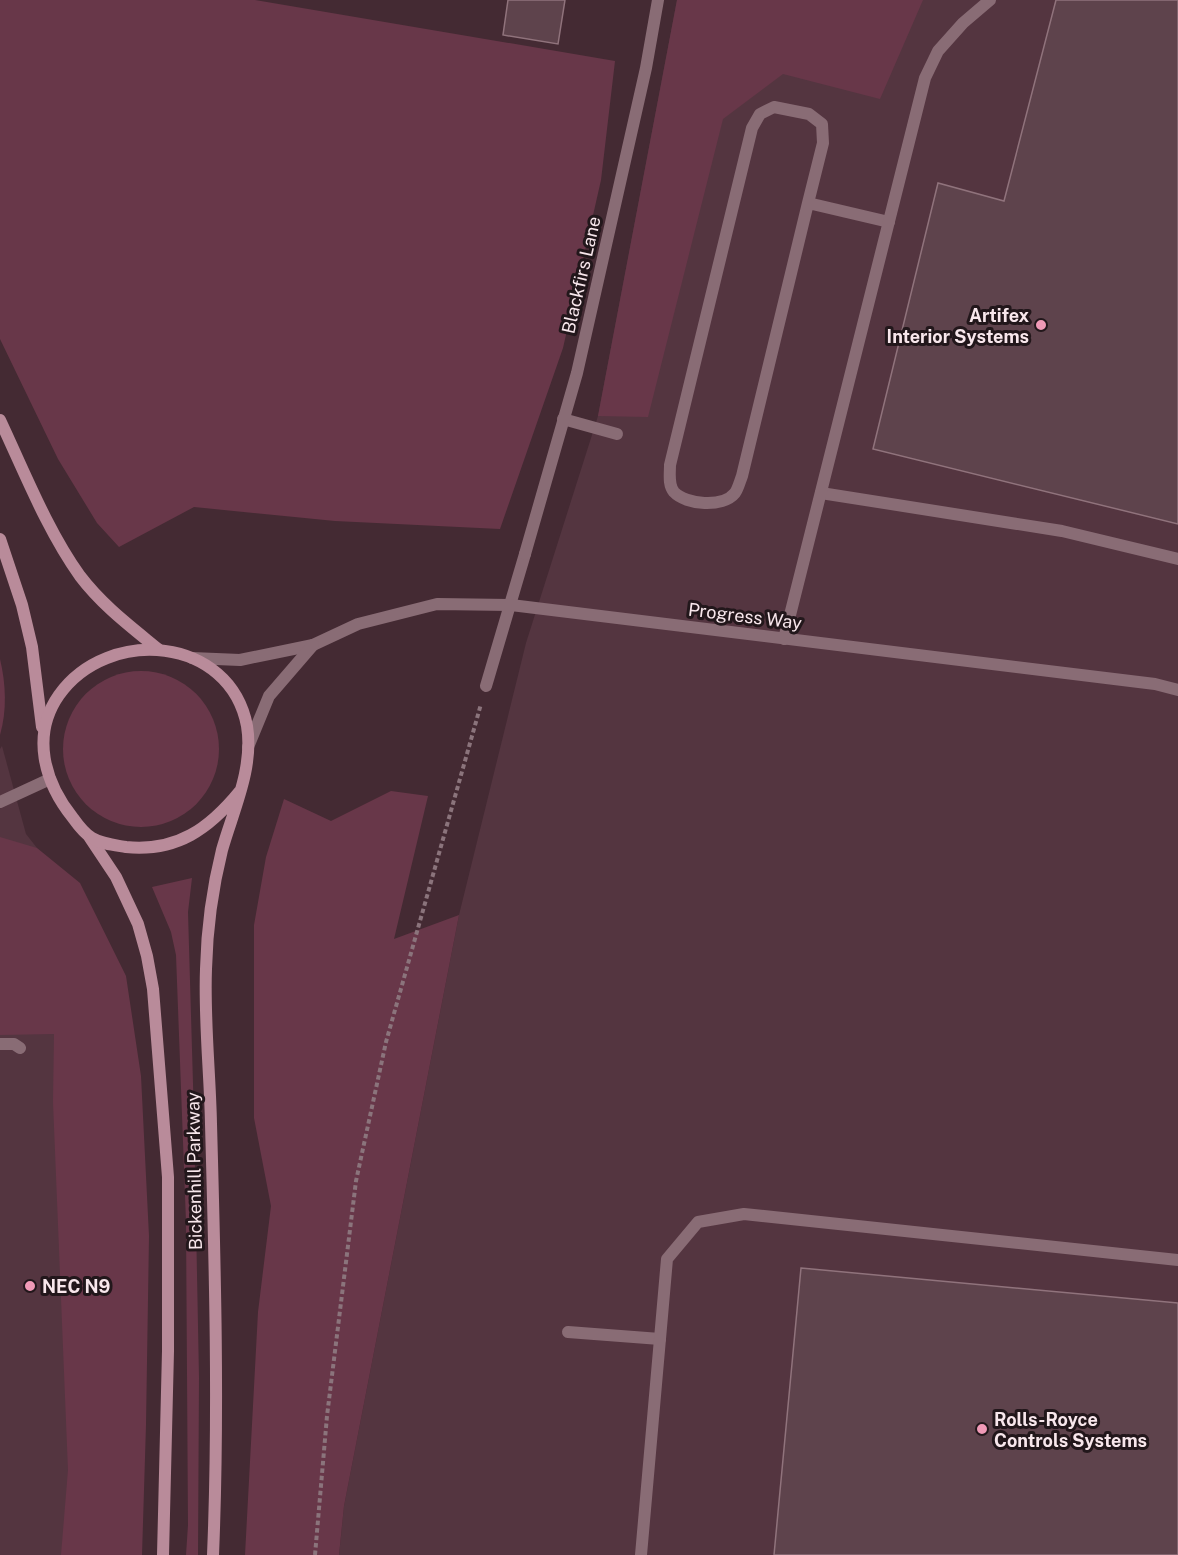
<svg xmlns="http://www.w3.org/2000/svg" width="1178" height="1555" viewBox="0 0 1178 1555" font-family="'Public Sans',sans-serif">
<rect width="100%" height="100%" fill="#442a33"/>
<g fill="#543540">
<path d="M 677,0 L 1178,0 L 1178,1555 L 339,1555 L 344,1506 L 459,915 L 526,643 L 598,416 Z"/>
<path d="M 2,746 L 26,834 L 37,848 L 118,1555 L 0,1555 L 0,749 Z"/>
</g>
<g fill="#683749">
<path d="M 0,0 L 255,0 L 615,61 L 601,180 L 563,348 L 500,529 L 335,521 L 194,507 L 119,547 L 97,523 L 58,459 L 0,339 Z"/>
<path d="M 677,0 L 923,0 L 880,99 L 783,74 L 723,119 L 648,417 L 598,416 Z"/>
<path d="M 0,659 C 6,684 7,711 0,735 Z"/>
<circle cx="141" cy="749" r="78"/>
<path d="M 391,791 L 428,796 L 394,939 L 459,915 L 344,1506 L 339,1555 L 245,1555 L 258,1312 L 271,1206 L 254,1118 L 254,925 L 266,857 L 284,799 L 331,821 Z"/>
<path d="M 0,837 L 37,848 L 80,883 L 126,976 L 141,1076 L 149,1236 L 146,1425 L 142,1555 L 61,1555 L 68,1470 L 53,1102 L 54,1034 L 0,1035 Z"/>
<path d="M 192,878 L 188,912 L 194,1118 L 199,1378 L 198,1555 L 186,1555 L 188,1525 L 186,1222 L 176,955 L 171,932 L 152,887 Z"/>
</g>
<g fill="#5e434c" stroke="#90737c" stroke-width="1.5">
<path d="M 508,0 L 565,0 L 558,44 L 503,35 Z"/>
<path d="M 1056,0 L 1178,0 L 1178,524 L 873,449 L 938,183 L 1004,201 Z"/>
<path d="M 801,1268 L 1178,1303 L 1178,1555 L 774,1555 Z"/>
</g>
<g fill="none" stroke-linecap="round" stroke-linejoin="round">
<path stroke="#8b747c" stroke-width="4" stroke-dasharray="4.5 3" stroke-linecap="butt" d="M 315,1555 L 327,1416 L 356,1181 L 386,1042 L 481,704"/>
<g stroke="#896c75" stroke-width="12">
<path d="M 808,203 L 742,476 C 740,481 738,489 735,493 C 723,508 686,505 674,492 C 668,485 670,474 670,465 L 752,128 L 760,114 L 774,107 L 809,114 L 822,124 L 823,143 L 808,203 L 889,222"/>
<path d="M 563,419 L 617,434"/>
<path d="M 821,493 L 1062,531 L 1178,559"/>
<path d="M 784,639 L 925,78 L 938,51 L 963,23 L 990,0"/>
<path d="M 486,686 L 525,554"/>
<path d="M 0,1044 L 14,1044 L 20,1048"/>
<path d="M 568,1332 L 660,1339"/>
<path d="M 641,1555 L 667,1259 L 698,1222 L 744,1214 L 1178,1260"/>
</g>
<g stroke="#896c75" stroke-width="12">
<path d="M 525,554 L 577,373 L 646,68 L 658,0"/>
<path d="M 0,802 L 50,779"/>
</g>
<g stroke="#896c75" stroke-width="12">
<path d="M 192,658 L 240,660 L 313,645 L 358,624 L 437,604 L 511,605 L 1155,684 L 1178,690"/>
<path d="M 248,747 L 269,696 L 313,645"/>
</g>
<g stroke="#b98b9a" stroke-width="12">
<path d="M 0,420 C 24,471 47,530 80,576 C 102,605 130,626 158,649"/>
<path d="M 0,539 L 22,605 L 32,647 L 42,727"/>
<path d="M 90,838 L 116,877 L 138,924 L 147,956 L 153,989 L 168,1177 L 168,1351 L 163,1555"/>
<path d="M 213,1555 C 219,1412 215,1268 211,1124 C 210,1073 204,1020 206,969 C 207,927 212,890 222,850 C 233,811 254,768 247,726 C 230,636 108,626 59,695 C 31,735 44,782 73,818 C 78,825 85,834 92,838 C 102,844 114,845 126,847 C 177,852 209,829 240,791"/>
</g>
</g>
<g fill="#f09ab7" stroke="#22171b" stroke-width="2">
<circle cx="1041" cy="325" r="6"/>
<circle cx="30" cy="1286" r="6"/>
<circle cx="982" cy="1429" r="6"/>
</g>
<g text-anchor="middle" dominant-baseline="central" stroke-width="6" stroke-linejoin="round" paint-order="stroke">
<g font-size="18" fill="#f8e7ec" stroke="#22171b">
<text transform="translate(581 275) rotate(-77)">Blackfirs Lane</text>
<text transform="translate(745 616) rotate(7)">Progress Way</text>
<text transform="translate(194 1171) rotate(-91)">Bickenhill Parkway</text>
</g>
<g font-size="18" font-weight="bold" fill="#f8e7ec" stroke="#22171b" text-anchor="start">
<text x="1029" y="315" text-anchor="end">Artifex<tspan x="1029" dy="21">Interior Systems</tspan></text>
<text x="42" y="1286">NEC N9</text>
<text x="994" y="1419">Rolls-Royce<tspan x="994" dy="21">Controls Systems</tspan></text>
</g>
</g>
</svg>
